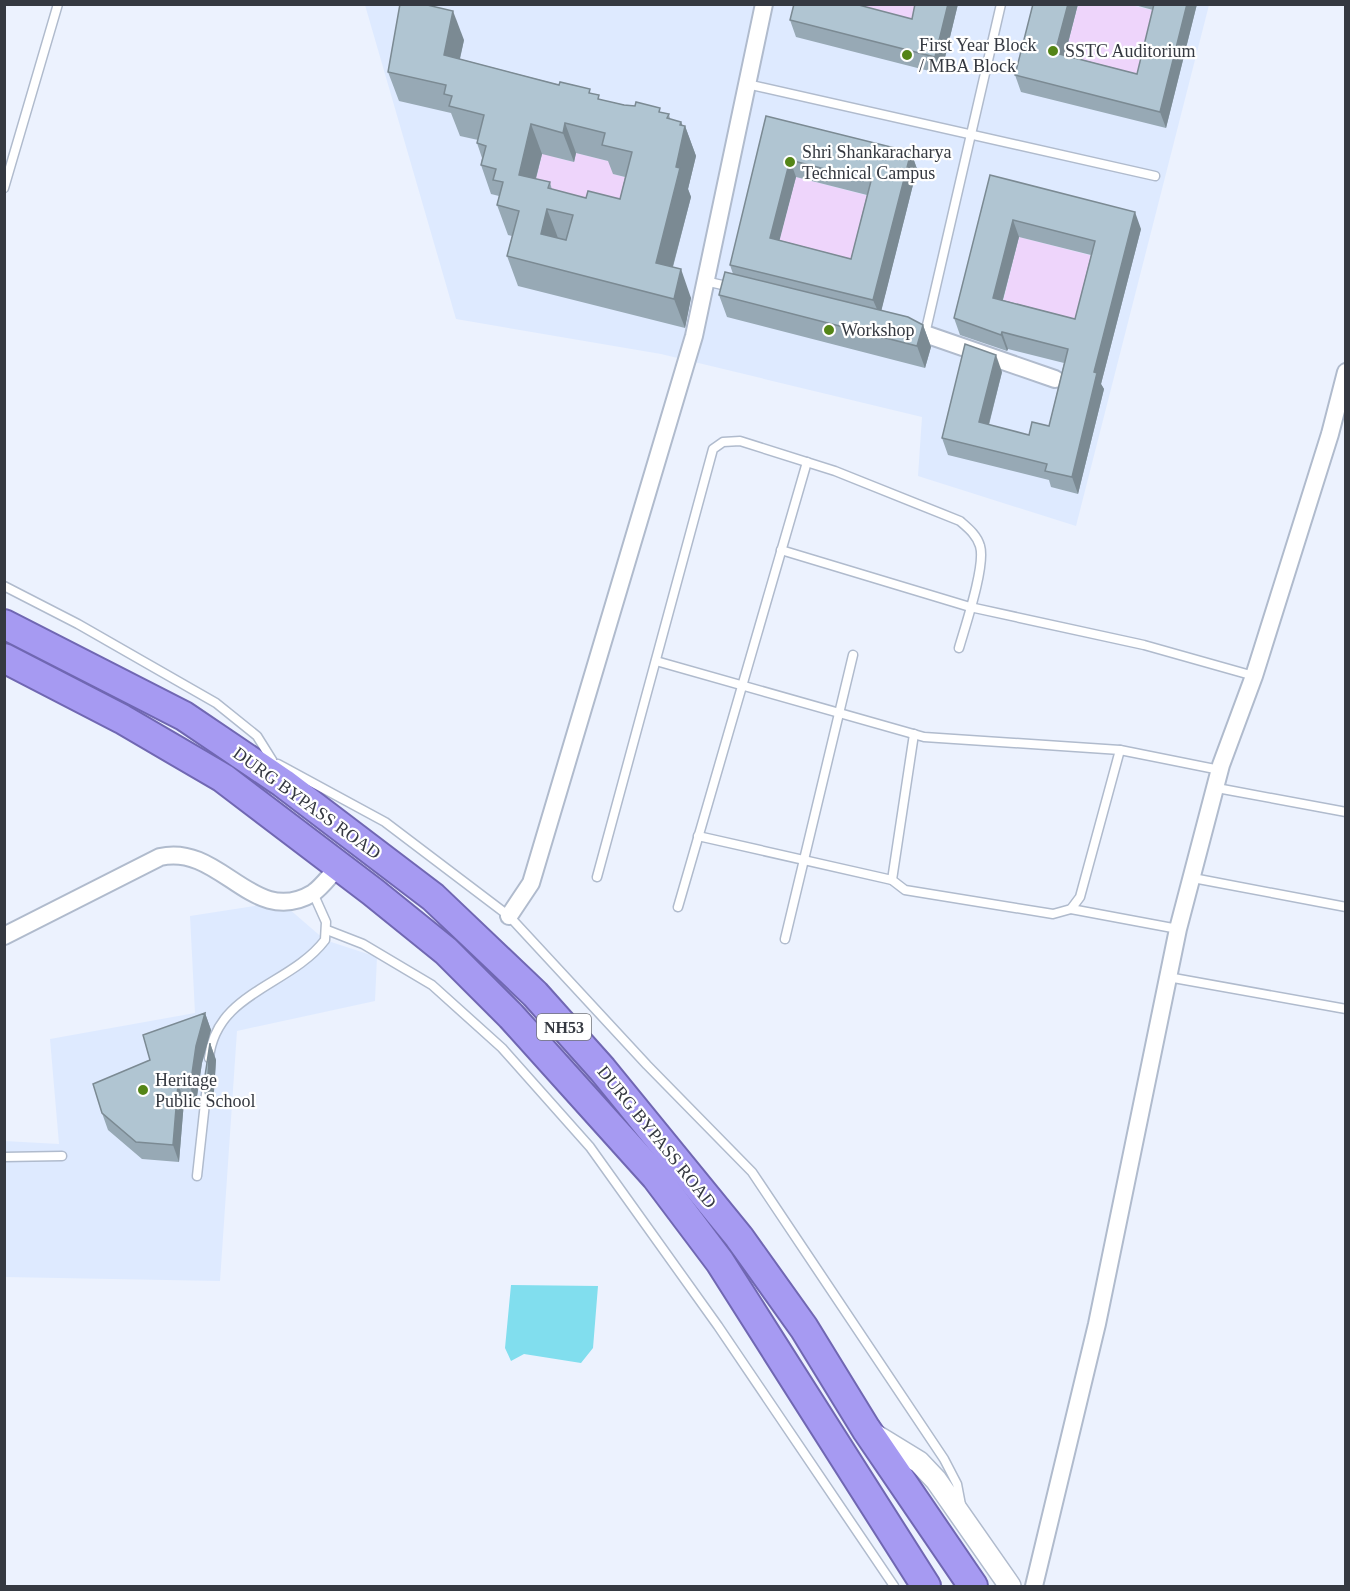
<svg xmlns="http://www.w3.org/2000/svg" width="1350" height="1591" viewBox="0 0 1350 1591" font-family="'Times New Roman',serif">
<rect width="100%" height="100%" fill="#ecf2fe"/>
<g fill="#deeaff">
<path d="M 365,5 L 1209,5 L 1076,526 L 918,476 L 922,417 L 661,354 L 456,319 Z"/>
<path d="M 281,902 L 325,940 L 377,957 L 375,1001 L 237,1031 L 220,1281 L 5,1277 L 4,1141 L 59,1144 L 50,1039 L 195,1013 L 190,916 Z"/>
</g>
<g fill="#eed5fb">
<path d="M 839,5 L 926,5 L 918,36 Z"/>
<path d="M 1078,5 L 1131,5 L 1163,13 L 1143,90 L 1061,70 Z"/>
<path d="M 545,143 L 557,158 L 574,162 L 576,153 L 616,163 L 613,174 L 628,178 L 630,229 L 528,211 Z"/>
<path d="M 796,177 L 877,198 L 857,275 L 776,254 Z"/>
<path d="M 1019,237 L 1101,258 L 1081,335 L 1000,314 Z"/>
</g>
<path fill="#81deee" d="M 511,1285 L 598,1286 L 593,1348 L 581,1363 L 524,1354 L 511,1361 L 505,1348 Z"/>
<g fill="none" stroke-linecap="round" stroke-linejoin="round">
<defs>
<g id="service">
<path d="M 747,84 L 1155,176"/>
<path d="M 4,188 L 58,4"/>
<path d="M 705,281 L 731,287"/>
<path d="M 922,333 L 925,334 L 1001,4"/>
<path d="M 781,550 L 970,607 L 1144,645 L 1254,676"/>
<path d="M 4,586 L 78,624 L 216,703 L 257,736 L 277,768"/>
<path d="M 656,661 L 924,737 L 1120,750 L 1220,770"/>
<path d="M 914,734 L 892,880 L 905,890 L 1053,914 L 1071,909 L 1080,897 L 1120,750"/>
<path d="M 278,764 L 385,822 L 509,916 L 647,1065 L 752,1172 L 944,1459 L 957,1484 L 961,1505"/>
<path d="M 1217,788 L 1346,812"/>
<path d="M 698,836 L 892,880"/>
<path d="M 597,877 L 713,449 L 723,442 L 740,441 L 835,471 L 960,521 C 968,528 977,535 980,546 C 986,565 965,627 959,648"/>
<path d="M 1193,878 L 1346,907"/>
<path d="M 678,907 L 807,462"/>
<path d="M 1071,909 L 1178,929"/>
<path d="M 327,930 L 363,944 L 432,985 L 502,1048 L 590,1147 L 718,1326 L 894,1586"/>
<path d="M 785,939 L 853,655"/>
<path d="M 1168,977 L 1346,1009"/>
<path d="M 209,1058 C 216,992 290,986 325,940 L 326,922 L 313,893"/>
<path d="M 4,1157 L 62,1156"/>
<path d="M 197,1176 L 207,1085"/>
</g>
<g id="minor">
<path d="M 925,334 L 1055,379"/>
<path d="M 509,916 L 531,883 L 694,336 L 764,4"/>
<path d="M 4,936 L 160,857 C 221,843 253,929 313,893 C 322,887 331,874 339,866"/>
<path d="M 1034,1586 L 1097,1324 L 1178,929 L 1221,765 L 1254,676 L 1330,434 L 1346,372"/>
</g>
<path id="tertiary" d="M 870,1432 L 919,1462 L 936,1480 L 1010,1586"/>
<g id="trunk">
<path d="M 4,624 L 184,716 L 283,783 L 433,897 L 535,994 L 602,1069 L 739,1237 L 804,1328 L 866,1429 L 973,1586"/>
<path d="M 4,658 L 122,719 L 223,778 L 373,892 L 446,951 L 511,1016 L 656,1177 L 720,1262 L 926,1586"/>
</g>
</defs>
<use href="#service" stroke="#b0bbcd" stroke-width="11"/>
<use href="#minor" stroke="#b0bbcd" stroke-width="20"/>
<use href="#tertiary" stroke="#b0bbcd" stroke-width="24"/>
<use href="#trunk" stroke="#7067b2" stroke-width="32"/>
<use href="#service" stroke="#fff" stroke-width="8"/>
<use href="#minor" stroke="#fff" stroke-width="16"/>
<use href="#tertiary" stroke="#fff" stroke-width="21"/>
<use href="#trunk" stroke="#a69af2" stroke-width="28"/>
</g>
<g fill="#97a9b5" fill-rule="evenodd">
<path d="M 958,4 L 941,74 L 796,37 L 790,20 L 912,19 Z"/>
<path d="M 1033,4 L 1078,4 L 1065,55 L 1137,74 L 1153,10 L 1131,4 L 1197,4 L 1166,128 L 1021,92 L 1015,75 Z"/>
<path d="M 464,40 L 460,59 L 591,93 L 601,100 L 669,114 L 670,119 L 681,122 L 683,126 L 685,126 L 696,156 L 688,189 L 691,197 L 673,267 L 691,298 L 685,328 L 518,286 L 507,256 L 512,236 L 508,235 L 497,205 L 499,196 L 491,194 L 481,165 L 482,158 L 477,143 L 478,140 L 460,136 L 451,113 L 399,101 L 388,72 ZM 576,153 L 608,161 L 613,174 L 625,177 L 620,199 L 586,198 L 552,190 L 550,182 L 536,179 L 542,154 L 574,162 Z"/>
<path d="M 766,116 L 911,152 L 917,169 L 881,311 L 923,325 L 931,347 L 925,368 L 727,317 L 719,295 L 733,274 L 730,265 ZM 796,177 L 867,195 L 851,259 L 779,240 Z"/>
<path d="M 990,175 L 1141,229 L 1101,384 L 1104,389 L 1078,494 L 1051,487 L 1049,480 L 948,455 L 942,438 L 1002,372 L 989,425 L 1029,435 L 1049,426 L 1064,363 L 1008,349 L 1007,351 L 960,335 L 954,318 ZM 1019,237 L 1091,255 L 1075,319 L 1003,300 Z"/>
<path d="M 205,1013 L 211,1030 L 202,1063 L 196,1103 L 184,1101 L 179,1162 L 142,1159 L 108,1130 L 102,1113 L 150,1060 Z"/>
<path d="M 210,1043 L 216,1060 L 213,1107 L 209,1106 L 203,1089 Z"/>
</g>
<g fill="#7b8a93">
<path d="M 948,4 L 958,4 L 941,74 L 935,57 Z"/>
<path d="M 1068,4 L 1078,4 L 1061,70 L 1055,53 Z"/>
<path d="M 1187,4 L 1197,4 L 1166,128 L 1160,112 Z"/>
<path d="M 453,11 L 464,40 L 454,84 L 444,55 Z"/>
<path d="M 681,122 L 684,131 L 685,126 L 696,156 L 688,189 L 691,197 L 666,292 L 656,263 L 676,167 Z"/>
<path d="M 565,123 L 576,153 L 574,162 L 563,133 Z"/>
<path d="M 531,124 L 542,154 L 529,204 L 519,175 Z"/>
<path d="M 911,152 L 917,169 L 880,316 L 873,300 Z"/>
<path d="M 790,160 L 796,177 L 776,254 L 770,238 Z"/>
<path d="M 547,209 L 558,238 L 541,234 Z"/>
<path d="M 1135,212 L 1141,229 L 1101,384 L 1104,389 L 1078,494 L 1072,477 L 1094,372 Z"/>
<path d="M 1013,220 L 1019,237 L 999,314 L 993,298 Z"/>
<path d="M 681,269 L 691,298 L 685,328 L 674,299 Z"/>
<path d="M 923,325 L 931,347 L 925,368 L 917,346 Z"/>
<path d="M 1002,332 L 1008,349 L 1007,351 L 1001,335 Z"/>
<path d="M 996,355 L 1002,372 L 985,439 L 979,422 Z"/>
<path d="M 205,1013 L 211,1030 L 202,1063 L 196,1103 L 190,1087 L 196,1046 Z"/>
<path d="M 210,1043 L 216,1060 L 213,1107 L 207,1090 Z"/>
<path d="M 178,1084 L 184,1101 L 179,1162 L 173,1145 Z"/>
</g>
<g fill="#b0c5d2" stroke="#7b8a93" stroke-width="1.5" fill-rule="evenodd">
<path d="M 400,4 L 423,4 L 453,11 L 444,55 L 559,85 L 560,82 L 590,89 L 589,93 L 599,95 L 598,99 L 624,105 L 635,106 L 636,102 L 660,108 L 659,112 L 669,114 L 667,118 L 681,122 L 680,125 L 685,126 L 676,167 L 680,168 L 656,263 L 681,269 L 674,299 L 507,256 L 519,211 L 497,205 L 503,182 L 493,180 L 496,169 L 481,165 L 486,146 L 477,143 L 484,115 L 449,106 L 452,96 L 444,94 L 446,85 L 388,72 ZM 565,123 L 605,133 L 602,145 L 632,152 L 620,199 L 588,191 L 586,198 L 548,188 L 550,182 L 519,175 L 531,124 L 563,133 ZM 547,209 L 573,215 L 566,240 L 541,234 Z"/>
<path d="M 794,4 L 855,4 L 912,19 L 915,4 L 948,4 L 935,57 L 790,20 Z"/>
<path d="M 1033,4 L 1068,4 L 1055,53 L 1137,74 L 1154,4 L 1187,4 L 1160,112 L 1015,75 Z"/>
<path d="M 766,116 L 911,152 L 873,300 L 730,265 ZM 790,160 L 871,181 L 851,259 L 770,238 Z"/>
<path d="M 990,175 L 1135,212 L 1094,372 L 1097,373 L 1072,477 L 1045,471 L 1047,464 L 942,438 L 965,344 L 996,355 L 979,422 L 1029,435 L 1032,422 L 1049,426 L 1068,349 L 1002,332 L 1001,335 L 954,318 ZM 1013,220 L 1095,241 L 1075,319 L 993,298 Z"/>
<path d="M 725,272 L 908,317 L 923,325 L 917,346 L 719,295 Z"/>
<path d="M 205,1013 L 196,1046 L 190,1087 L 178,1084 L 173,1145 L 136,1142 L 102,1113 L 93,1084 L 150,1060 L 143,1035 Z"/>
<path d="M 210,1043 L 207,1090 L 203,1089 Z"/>
</g>
<g fill="#548517" stroke="#fff" stroke-width="2">
<circle cx="1053" cy="51" r="6"/>
<circle cx="907" cy="55" r="6"/>
<circle cx="790" cy="162" r="6"/>
<circle cx="829" cy="330" r="6"/>
<circle cx="143" cy="1090" r="6"/>
</g>
<g text-anchor="middle" dominant-baseline="central" stroke-width="4.5" stroke-linejoin="round" paint-order="stroke">
<rect fill="#fff" stroke="#72747a" stroke-width="1.5" x="537" y="1014" width="54" height="26" rx="4.5"/>
<g font-size="16" font-weight="bold" fill="#353941">
<text x="564" y="1027">NH53</text>
</g>
<g font-size="18" fill="#353941" stroke="#fff" text-anchor="start">
<text x="919" y="45">First Year Block<tspan x="919" dy="21">/ MBA Block</tspan></text>
<text x="1065" y="51">SSTC Auditorium</text>
<text x="802" y="152">Shri Shankaracharya<tspan x="802" dy="21">Technical Campus</tspan></text>
<text x="841" y="330">Workshop</text>
<text x="155" y="1080">Heritage<tspan x="155" dy="21">Public School</tspan></text>
</g>
<g font-size="18" fill="#353941" stroke="#fff">
<text transform="translate(307 803) rotate(36)">DURG BYPASS ROAD</text>
<text transform="translate(657 1137) rotate(51)">DURG BYPASS ROAD</text>
</g>
</g>
<rect width="1350" height="1591" fill="none" stroke="#353941" stroke-width="12"/>
</svg>
